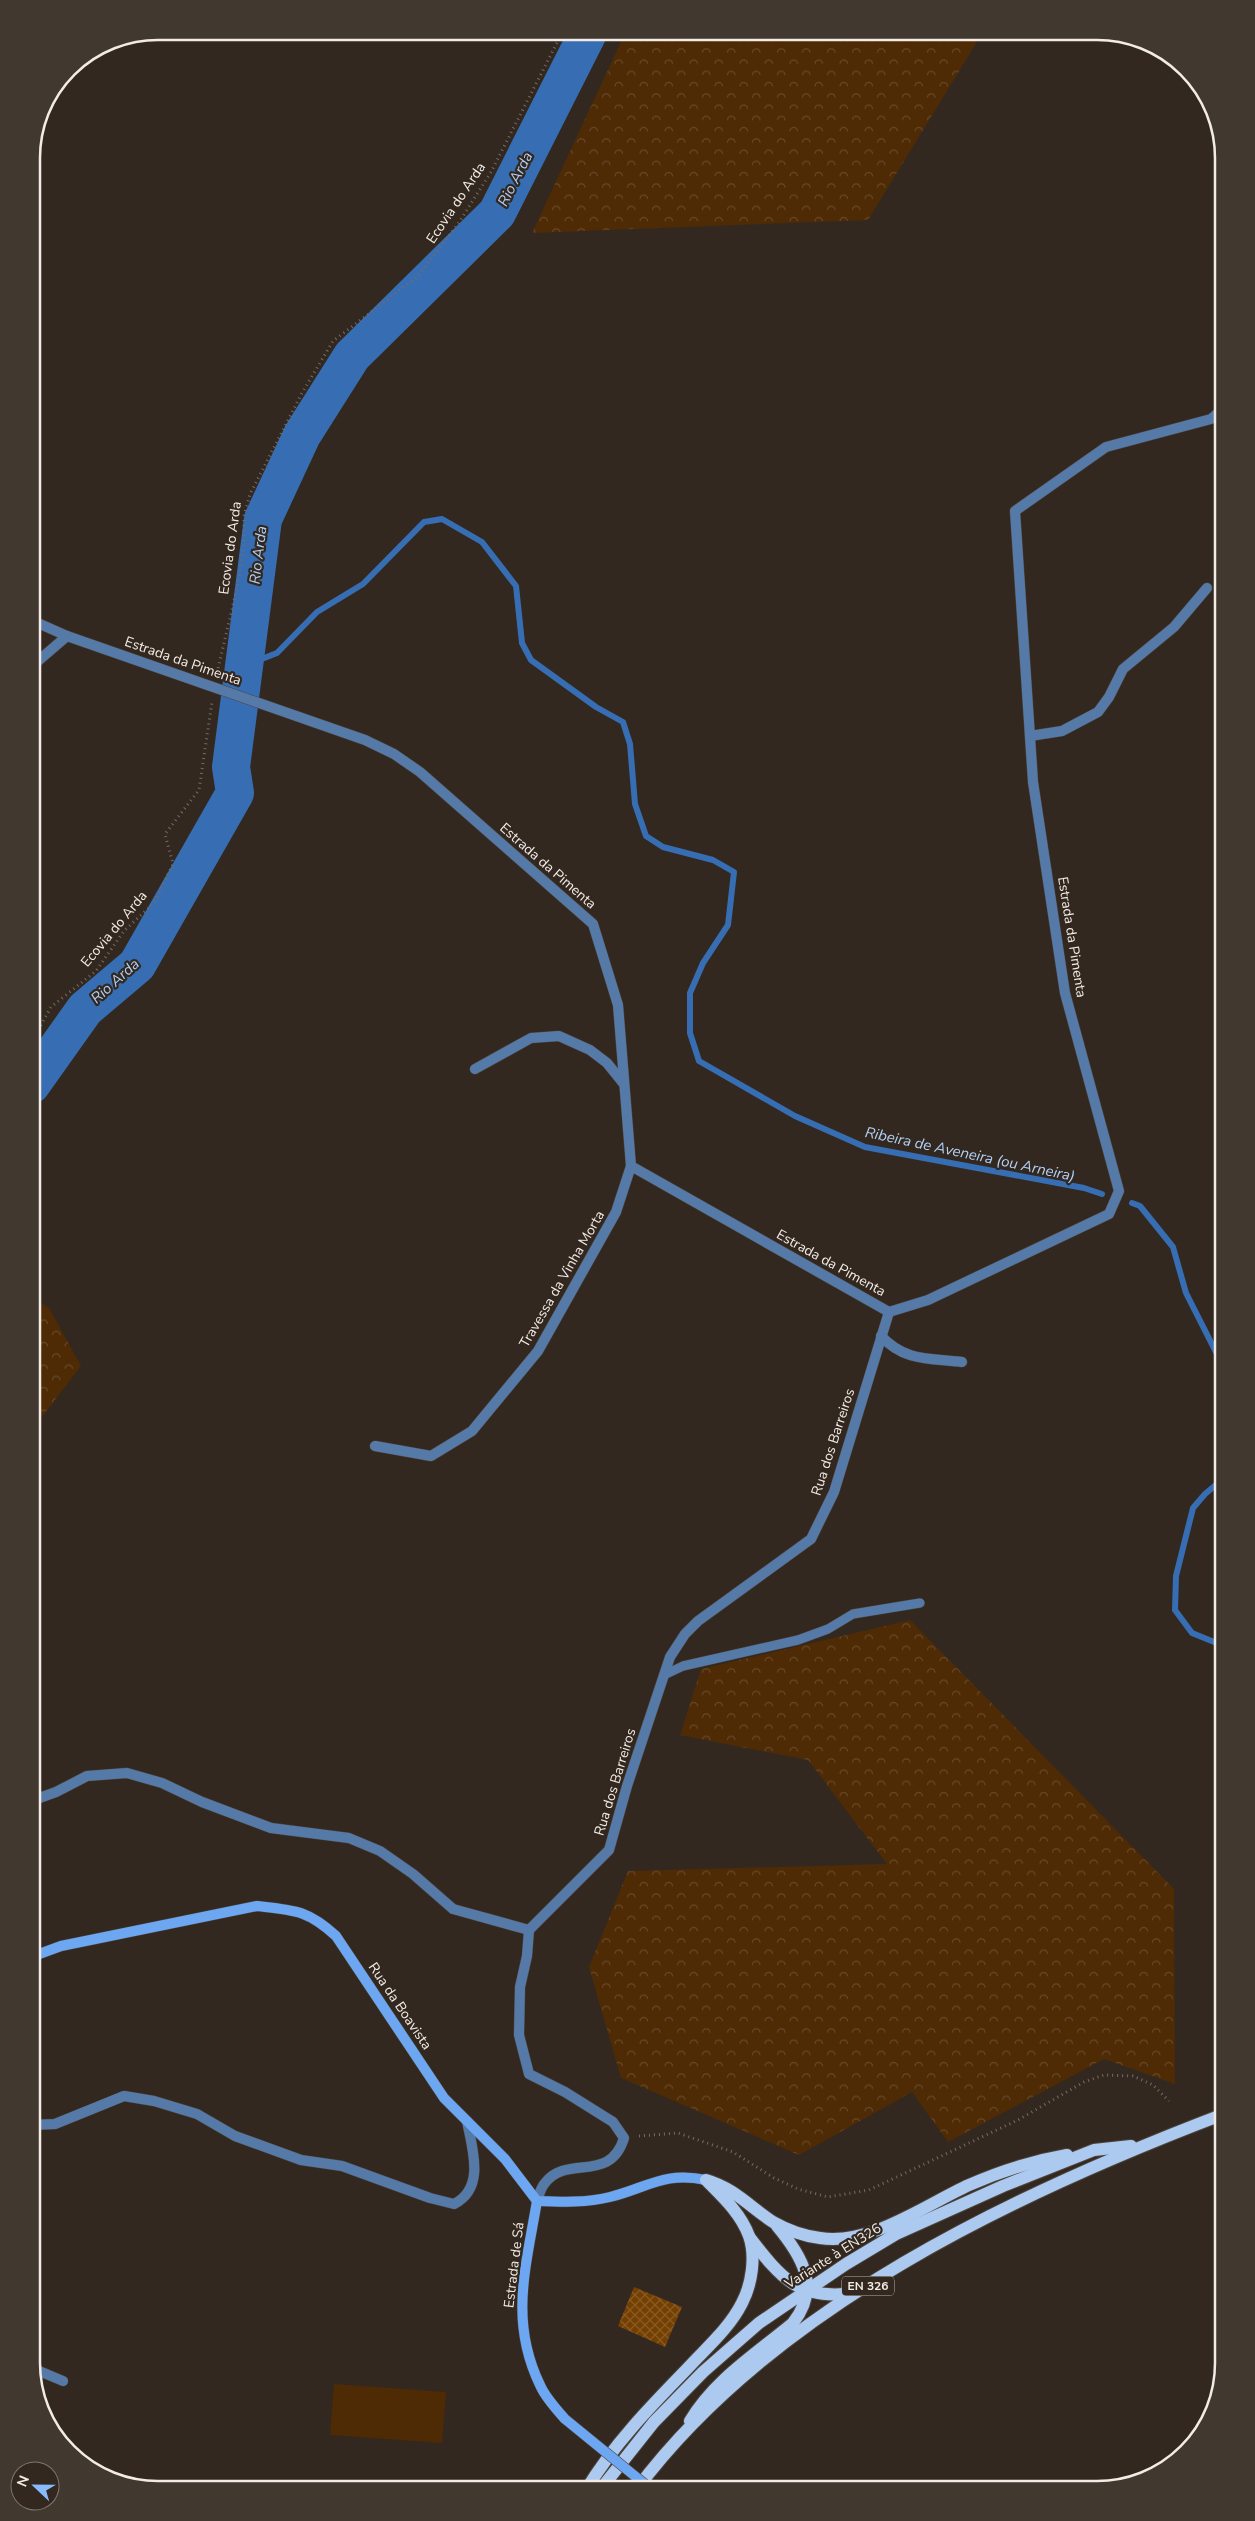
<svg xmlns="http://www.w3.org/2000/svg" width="1255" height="2521" viewBox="0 0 1255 2521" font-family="'Nunito Sans',sans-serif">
<defs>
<pattern id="forest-crowns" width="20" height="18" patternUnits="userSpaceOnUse" patternTransform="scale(1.25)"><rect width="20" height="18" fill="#4e2a05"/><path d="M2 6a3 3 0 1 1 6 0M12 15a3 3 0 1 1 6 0" fill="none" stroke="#684929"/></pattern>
<pattern id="building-cross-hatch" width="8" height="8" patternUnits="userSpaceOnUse" patternTransform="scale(1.25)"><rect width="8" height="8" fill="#743f00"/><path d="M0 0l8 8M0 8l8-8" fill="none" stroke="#885b25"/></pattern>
</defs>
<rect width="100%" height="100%" fill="#32281f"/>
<g fill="url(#forest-crowns)">
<path d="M 626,31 L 983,32 L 868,220 L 532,233 Z"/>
<path d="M 31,1297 L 49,1308 L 81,1366 L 31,1431 Z"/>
<path d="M 910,1620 L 1174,1889 L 1175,2084 L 1104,2059 L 948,2142 L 912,2092 L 799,2155 L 621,2078 L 589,1967 L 628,1871 L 887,1864 L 808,1760 L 680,1735 L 701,1669 Z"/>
</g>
<path fill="#4e2a05" d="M 334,2384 L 446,2392 L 442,2443 L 330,2435 Z"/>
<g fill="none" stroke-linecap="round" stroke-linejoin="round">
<g stroke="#376eb3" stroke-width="6">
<path d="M 244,666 L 277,653 L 317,612 L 363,584 L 424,522 L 442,519 L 482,542 L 516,586 L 522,643 L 531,660 L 596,707 L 623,722 L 630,744 L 635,804 L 646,836 L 663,847 L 713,860 L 734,872 L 728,925 L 703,963 L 690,993 L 690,1033 L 699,1061 L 795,1116 L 865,1147 L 1084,1188 L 1102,1194"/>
<path d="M 1132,1203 L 1140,1206 L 1173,1247 L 1186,1293 L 1224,1368"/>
<path d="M 1224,1646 L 1192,1633 L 1175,1610 L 1176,1576 L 1193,1508 L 1205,1494 L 1224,1478"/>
</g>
<path stroke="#376eb3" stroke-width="38" d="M 31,1085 L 85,1009 L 137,965 L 235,793 L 231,767 L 263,519 L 302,435 L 352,356 L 497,213 L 589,31"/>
</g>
<path fill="url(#building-cross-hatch)" d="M 634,2287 L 682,2307 L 665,2347 L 618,2326 Z"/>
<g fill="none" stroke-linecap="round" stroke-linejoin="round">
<defs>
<path id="lane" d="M 664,1675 L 683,1666 L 798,1640 L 828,1629 L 853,1614 L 920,1603"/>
<g id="street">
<path d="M 31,620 L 67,636 L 365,740 L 394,754 L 420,772 L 593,924 L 618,1005 L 631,1166 L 889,1312 L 928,1300 L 1109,1214 L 1119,1191 L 1065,993 L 1033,782 L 1015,511 L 1106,447 L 1211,419 L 1224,408"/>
<path d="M 31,667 L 67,636"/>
<path d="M 1030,736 L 1062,731 L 1098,712 L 1109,697 L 1123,669 L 1174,627 L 1207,588"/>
<path d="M 475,1069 L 531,1038 L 559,1036 L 590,1050 L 607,1063 L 624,1084"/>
<path d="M 881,1336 C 905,1362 930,1358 962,1362"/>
<path d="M 375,1446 L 431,1456 L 472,1431 L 538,1351 L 616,1212 L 631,1166"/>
<path d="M 31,1801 L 56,1792 L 87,1776 L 127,1773 L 162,1783 L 202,1802 L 271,1828 L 349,1838 L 380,1851 L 413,1874 L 453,1909 L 529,1930"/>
<path d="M 31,2125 L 55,2124 L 124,2096 L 154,2101 L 197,2114 L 235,2136 L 301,2160 L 342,2166 L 430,2198 L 454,2204 C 486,2188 472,2148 467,2121"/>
<path d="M 537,2201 C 539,2195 541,2187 545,2183 C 567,2154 610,2184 624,2138 L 613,2122 L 565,2092 L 529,2074 L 519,2035 L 520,1987 L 527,1956 L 529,1930 L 609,1850 L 627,1786 L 670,1657 L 685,1634 L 698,1621 L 811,1539 L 834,1492 L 889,1312"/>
<path d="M 32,2368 L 63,2381"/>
</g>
<g id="secondary">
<path d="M 31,1957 L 61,1946 L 257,1906 C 294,1910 308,1910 336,1936 L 444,2098 L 505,2159 L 537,2201 C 562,2202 586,2203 610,2197 C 647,2188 664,2171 706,2180"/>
<path d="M 537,2201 C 526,2267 509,2321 540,2385 C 545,2397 556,2409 565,2419"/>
</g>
<g id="primary">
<path d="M 706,2180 C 734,2188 750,2207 773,2222 C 787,2230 804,2236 820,2238 C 870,2246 925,2205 969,2185 C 1001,2171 1032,2161 1067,2155"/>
<path d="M 750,2238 C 781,2278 799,2301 854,2293"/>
<path d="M 690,2421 C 714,2380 757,2353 793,2323 C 821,2287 802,2256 777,2226"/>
<path d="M 586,2490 C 613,2445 650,2407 686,2370 C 705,2349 729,2329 742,2303 C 752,2284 756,2256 749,2236 C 741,2214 724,2198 708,2182"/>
<path d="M 600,2490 L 654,2422 L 703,2372 L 759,2323 L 846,2264 L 896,2234 L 1003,2186 L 1094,2150 L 1131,2146"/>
<path d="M 636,2490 C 773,2307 1016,2193 1224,2114"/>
</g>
</defs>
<use href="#lane" stroke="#4d433b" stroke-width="10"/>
<use href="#street" stroke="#4d433b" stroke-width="11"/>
<use href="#secondary" stroke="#4d433b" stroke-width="11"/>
<use href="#primary" stroke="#4d433b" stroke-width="14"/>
<g stroke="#756c64" stroke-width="3" stroke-dasharray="1 4" stroke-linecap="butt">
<path d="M 217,673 L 239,579 L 244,543 L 244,516 L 250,494 L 302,393 L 333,341 L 417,277 L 458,224 L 491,172 L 563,31"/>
<path d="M 31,1043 L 51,1007 L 96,971 L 124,931 L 154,903 L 173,864 L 165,834 L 199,790 L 212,702"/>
<path d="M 639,2136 L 678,2133 L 733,2152 L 774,2178 L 798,2189 L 828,2197 L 869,2190 L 1018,2120 L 1084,2082 L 1104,2075 L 1133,2076 L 1153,2085 L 1169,2101"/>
</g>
<use href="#lane" stroke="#567aa8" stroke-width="9"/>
<use href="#street" stroke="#567aa8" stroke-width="10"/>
<use href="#secondary" stroke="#6da7f1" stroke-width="10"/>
<use href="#primary" stroke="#acc9ef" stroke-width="12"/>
<defs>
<path id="secondary-bridge" d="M 565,2419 L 652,2490"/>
</defs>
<use href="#secondary-bridge" stroke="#4d433b" stroke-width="11" stroke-linecap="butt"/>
<use href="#secondary-bridge" stroke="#6da7f1" stroke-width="10"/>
</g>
<g text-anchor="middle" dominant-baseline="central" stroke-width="4.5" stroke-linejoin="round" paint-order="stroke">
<rect fill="#32281f" stroke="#b9b1aa" stroke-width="1" x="842" y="2276.5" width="52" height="19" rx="4"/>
<g font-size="12" font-weight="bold" fill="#f3ece6">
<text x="868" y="2286">EN 326</text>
</g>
<g font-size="14" fill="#f3ece6" stroke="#32281f">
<text transform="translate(456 203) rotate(-56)">Ecovia do Arda</text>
<text transform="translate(230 548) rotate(-82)">Ecovia do Arda</text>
<text transform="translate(183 661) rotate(19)">Estrada da Pimenta</text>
<text transform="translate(548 866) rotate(41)">Estrada da Pimenta</text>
<text transform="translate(114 929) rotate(-50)">Ecovia do Arda</text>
<text transform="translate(1072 937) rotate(81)">Estrada da Pimenta</text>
<text transform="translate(831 1263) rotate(29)">Estrada da Pimenta</text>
<text transform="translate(562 1279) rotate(-60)">Travessa da Vinha Morta</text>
<text transform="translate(833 1442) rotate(-72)">Rua dos Barreiros</text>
<text transform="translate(615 1782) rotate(-73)">Rua dos Barreiros</text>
<text transform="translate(400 2006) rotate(56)">Rua da Boavista</text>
<text transform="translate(833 2256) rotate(-32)">Variante à EN326</text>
<text transform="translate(514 2265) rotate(-83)">Estrada de Sá</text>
</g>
<g font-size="15" font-style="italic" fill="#b2cff5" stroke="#32281f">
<text transform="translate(515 179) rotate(-63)">Rio Arda</text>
<text transform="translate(258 555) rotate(-83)">Rio Arda</text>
<text transform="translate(115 981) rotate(-42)">Rio Arda</text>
<text transform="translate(970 1154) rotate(12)">Ribeira de Aveneira (ou Arneira)</text>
</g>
</g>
<path d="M0 0H1255V2521H0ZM158 40H1097A118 118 0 0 1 1215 158V2363A118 118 0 0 1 1097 2481H158A118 118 0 0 1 40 2363V158A118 118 0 0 1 158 40Z" fill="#41382f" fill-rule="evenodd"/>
<path fill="none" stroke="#f3ece6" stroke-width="2.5" d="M158 40H1097A118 118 0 0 1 1215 158V2363A118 118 0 0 1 1097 2481H158A118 118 0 0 1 40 2363V158A118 118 0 0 1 158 40Z"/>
<g transform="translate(35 2486) rotate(292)"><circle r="24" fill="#32281f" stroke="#7f766f"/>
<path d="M0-4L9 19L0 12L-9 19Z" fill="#88bafc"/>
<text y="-8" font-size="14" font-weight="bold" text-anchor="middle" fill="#f3ece6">N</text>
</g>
</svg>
